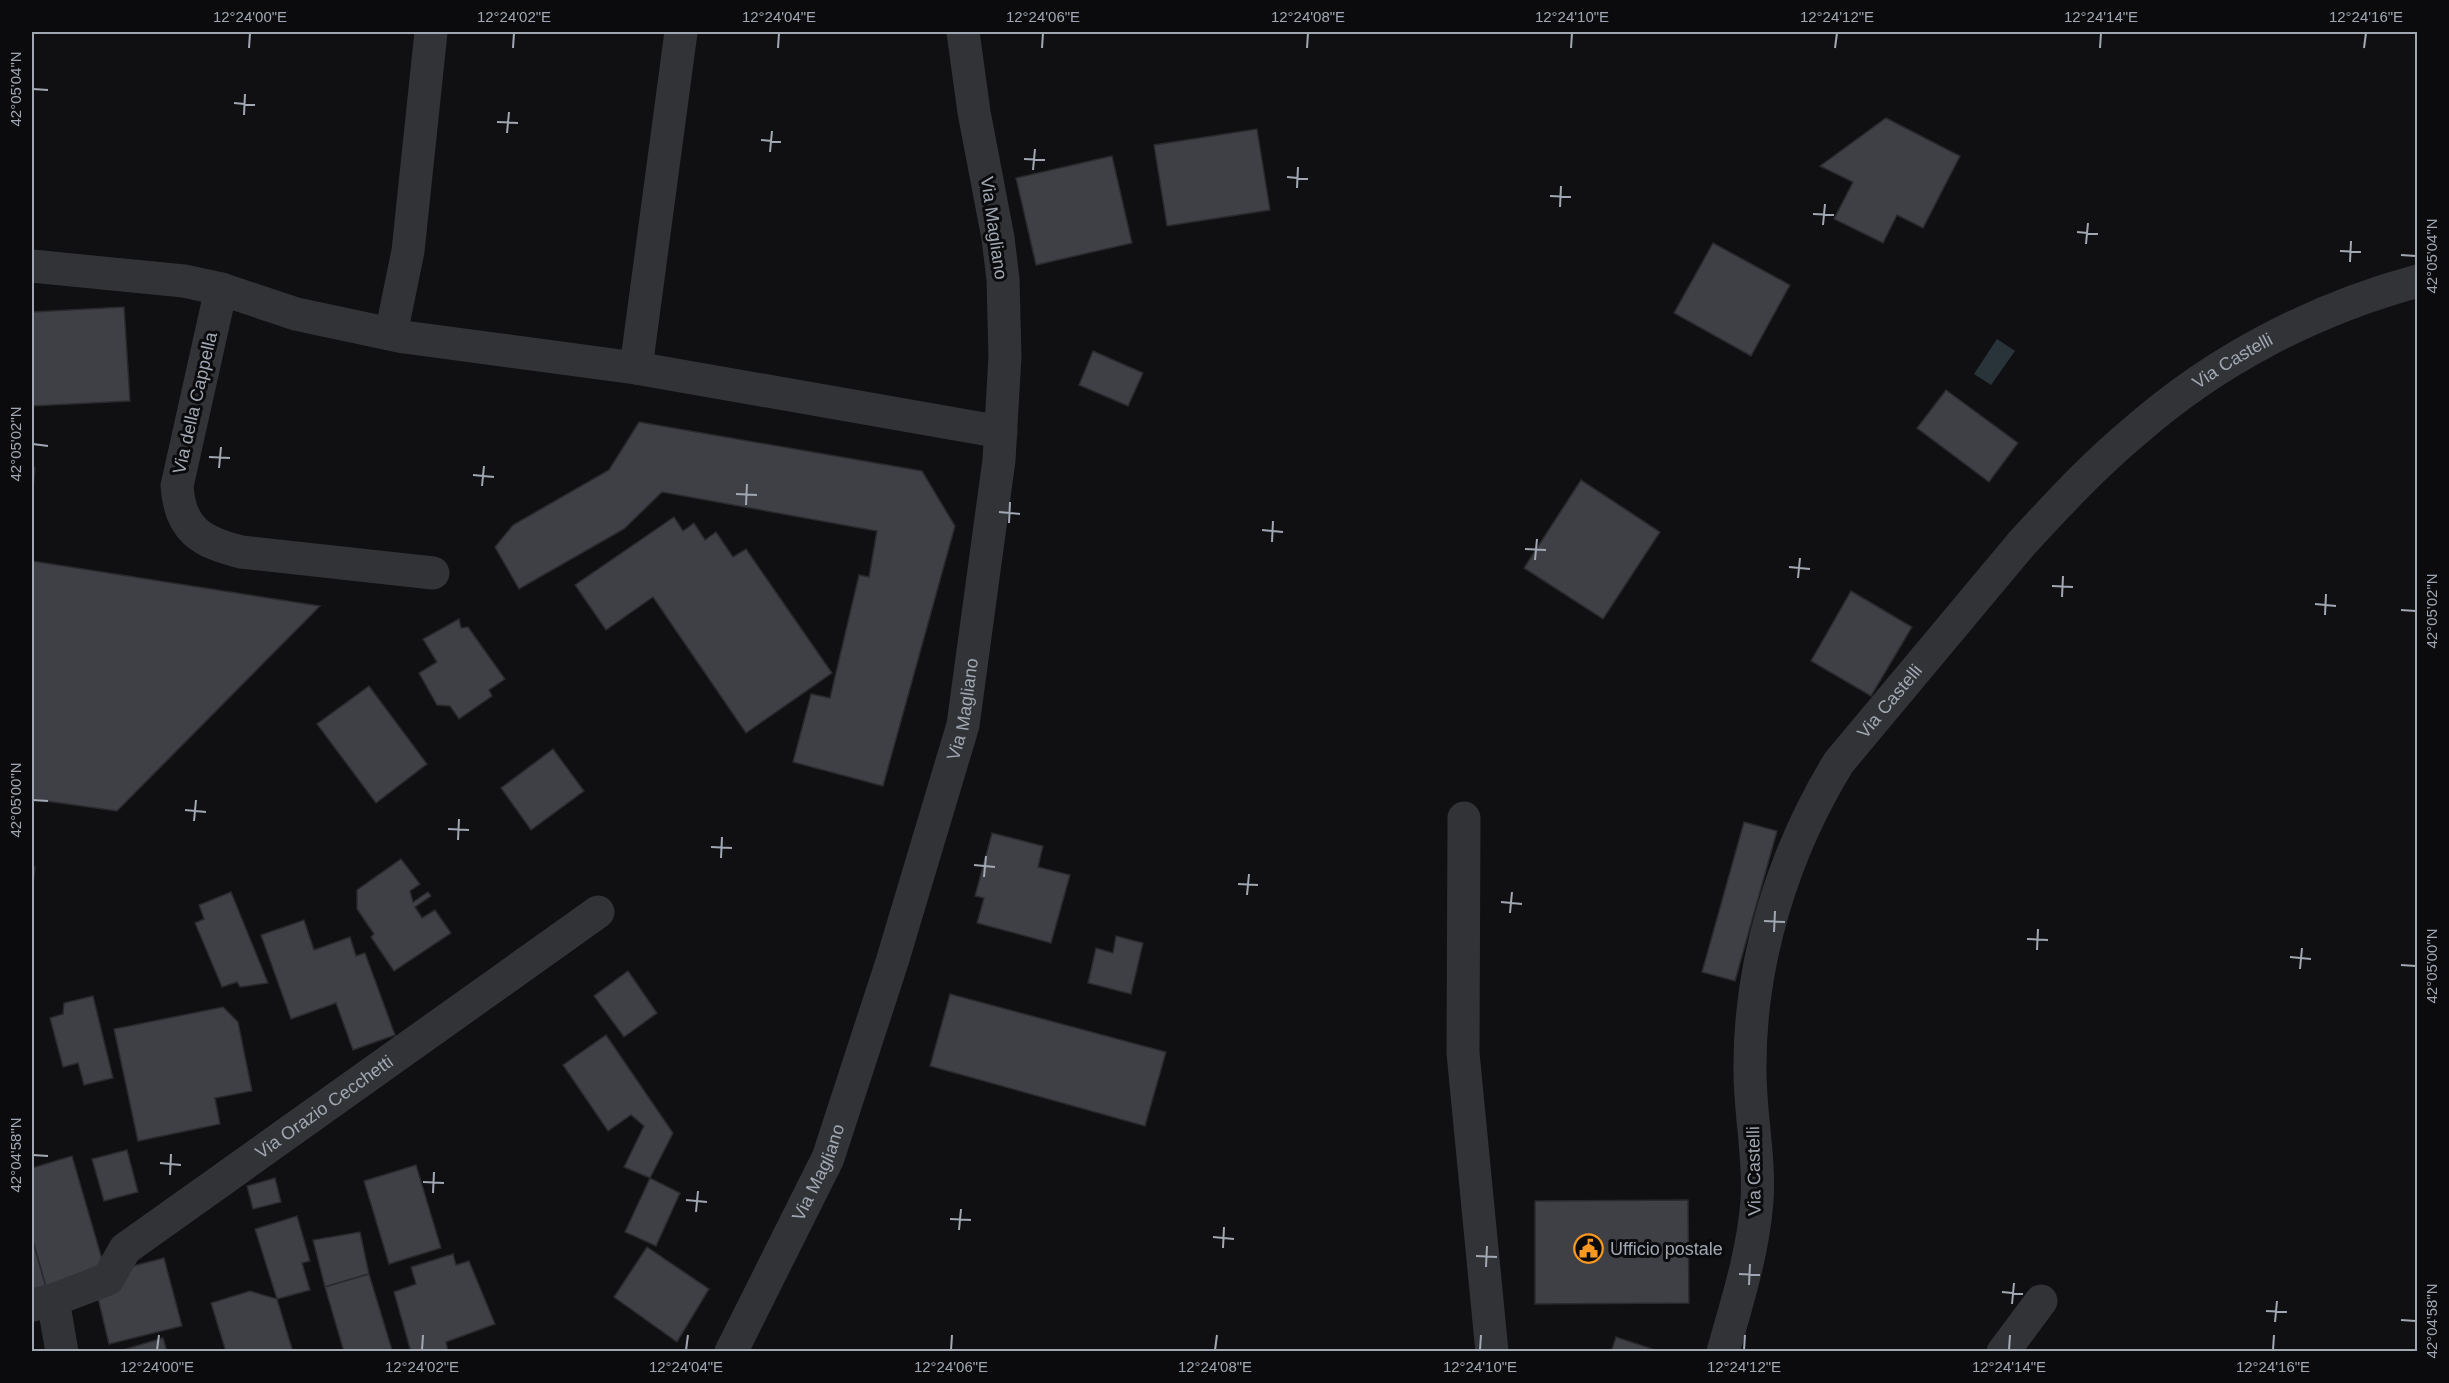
<svg xmlns="http://www.w3.org/2000/svg" width="2449" height="1383" viewBox="0 0 2449 1383" font-family="Helvetica,sans-serif">
<rect width="100%" height="100%" fill="#101012"/>
<path fill="#29343a" d="M 1997,339 L 2015,351 L 1991,385 L 1974,374 Z"/>
<g fill="#3f4045" stroke="#2a2a2e" stroke-width="1.5">
<path d="M 1886,118 L 1960,156 L 1923,228 L 1897,215 L 1883,243 L 1834,219 L 1853,182 L 1820,166 Z"/>
<path d="M 1257,129 L 1270,210 L 1167,226 L 1154,145 Z"/>
<path d="M 1112,156 L 1132,243 L 1036,265 L 1016,178 Z"/>
<path d="M 1713,243 L 1790,285 L 1751,356 L 1674,313 Z"/>
<path d="M 124,307 L 130,401 L 32,406 L 32,312 Z"/>
<path d="M 1093,351 L 1143,373 L 1128,406 L 1079,385 Z"/>
<path d="M 1946,390 L 2018,443 L 1989,482 L 1917,428 Z"/>
<path d="M 639,422 L 922,471 L 955,526 L 883,786 L 793,762 L 811,694 L 830,698 L 859,575 L 869,577 L 877,531 L 662,492 L 624,529 L 519,589 L 495,547 L 513,525 L 609,470 Z"/>
<path d="M 32,468 L 35,468 L 32,496 Z"/>
<path d="M 1581,480 L 1660,532 L 1603,619 L 1524,568 Z"/>
<path d="M 674,517 L 683,531 L 694,523 L 705,540 L 716,532 L 733,557 L 746,549 L 832,673 L 746,733 L 653,597 L 606,630 L 575,585 Z"/>
<path d="M 32,561 L 320,606 L 117,811 L 32,799 Z"/>
<path d="M 1851,591 L 1912,627 L 1871,696 L 1811,661 Z"/>
<path d="M 459,619 L 461,628 L 468,627 L 505,679 L 489,690 L 492,696 L 459,719 L 450,706 L 437,705 L 419,673 L 437,662 L 423,639 Z"/>
<path d="M 369,686 L 427,764 L 376,803 L 317,724 Z"/>
<path d="M 553,749 L 584,791 L 531,830 L 501,788 Z"/>
<path d="M 1744,822 L 1777,831 L 1735,981 L 1702,972 Z"/>
<path d="M 992,833 L 1043,846 L 1038,867 L 1070,875 L 1051,943 L 977,923 L 984,898 L 975,896 Z"/>
<path d="M 401,859 L 420,884 L 410,891 L 413,902 L 428,892 L 431,896 L 415,907 L 422,918 L 435,910 L 451,933 L 394,971 L 371,937 L 374,934 L 357,909 L 357,890 Z"/>
<path d="M 32,867 L 35,867 L 32,893 Z"/>
<path d="M 231,892 L 268,983 L 240,987 L 237,982 L 222,987 L 195,923 L 204,919 L 199,905 Z"/>
<path d="M 304,920 L 314,950 L 350,937 L 356,956 L 365,953 L 395,1035 L 353,1050 L 336,1003 L 291,1019 L 261,935 Z"/>
<path d="M 1116,936 L 1143,943 L 1131,994 L 1088,983 L 1096,948 L 1113,953 Z"/>
<path d="M 628,971 L 657,1013 L 624,1037 L 594,996 Z"/>
<path d="M 950,994 L 1166,1052 L 1145,1126 L 930,1066 Z"/>
<path d="M 93,996 L 113,1078 L 84,1085 L 78,1063 L 63,1067 L 50,1018 L 63,1014 L 64,1003 Z"/>
<path d="M 223,1007 L 238,1022 L 252,1091 L 215,1098 L 220,1124 L 138,1141 L 114,1029 Z"/>
<path d="M 606,1035 L 673,1133 L 650,1178 L 624,1167 L 644,1126 L 631,1115 L 608,1131 L 563,1065 Z"/>
<path d="M 127,1150 L 138,1192 L 104,1201 L 92,1159 Z"/>
<path d="M 72,1156 L 106,1273 L 47,1291 L 32,1238 L 32,1168 Z"/>
<path d="M 416,1165 L 441,1248 L 389,1264 L 364,1181 Z"/>
<path d="M 275,1178 L 281,1202 L 253,1209 L 247,1186 Z"/>
<path d="M 650,1178 L 680,1193 L 656,1246 L 625,1232 Z"/>
<path d="M 1688,1200 L 1689,1303 L 1535,1304 L 1535,1201 Z"/>
<path d="M 297,1216 L 310,1261 L 302,1263 L 310,1290 L 277,1299 L 255,1229 Z"/>
<path d="M 360,1232 L 369,1274 L 325,1287 L 313,1240 Z"/>
<path d="M 32,1238 L 47,1291 L 32,1296 Z"/>
<path d="M 647,1247 L 709,1289 L 677,1342 L 614,1297 Z"/>
<path d="M 453,1254 L 456,1265 L 469,1261 L 495,1324 L 446,1342 L 448,1352 L 411,1352 L 394,1292 L 416,1284 L 411,1267 Z"/>
<path d="M 164,1258 L 182,1326 L 109,1344 L 97,1294 L 133,1266 Z"/>
<path d="M 369,1274 L 392,1350 L 344,1352 L 325,1287 Z"/>
<path d="M 250,1291 L 277,1299 L 293,1352 L 226,1352 L 211,1303 Z"/>
<path d="M 1616,1337 L 1661,1352 L 1611,1352 Z"/>
<path d="M 163,1338 L 167,1352 L 116,1352 Z"/>
</g>
<g fill="none" stroke-linecap="round" stroke-linejoin="round">
<g stroke="#313337" stroke-width="33">
<path d="M 32,266 L 184,281 L 221,289 L 177,486 C 180,530 201,542 241,552 L 433,573"/>
<path d="M 221,289 L 296,314 L 404,337 L 636,368 L 1001,432"/>
<path d="M 391,334 L 408,251 L 431,32"/>
<path d="M 636,368 L 681,32"/>
<path d="M 1464,818 L 1463,1053 L 1492,1352"/>
<path id="s1" d="M 53,1300 L 108,1279 L 125,1249 L 598,912"/>
<path d="M 33,1305 L 53,1300 L 62,1352"/>
<path id="s2" d="M 731,1352 L 828,1158 L 892,962 L 963,725 L 999,460 L 1005,356 L 1003,279 L 998,238 L 974,112 L 963,32"/>
<path id="s3" d="M 1723,1352 C 1737,1302 1753,1253 1757,1201 C 1760,1155 1749,1110 1750,1065 C 1750,960 1784,851 1839,762 L 2022,543 C 2058,504 2094,465 2135,431 C 2216,360 2314,309 2418,281"/>
<path d="M 2003,1352 L 2041,1301"/>
</g>
</g>
<path fill="none" stroke="#a1a8b3" stroke-width="2" d="M 249,48 L 250,33M 513,48 L 514,33M 778,48 L 779,33M 1042,48 L 1043,33M 1307,48 L 1308,33M 1571,48 L 1572,33M 1835,48 L 1837,33M 2100,48 L 2101,33M 2364,48 L 2366,33M 33,89 L 48,90M 234,103 L 255,105M 244,115 L 245,94M 497,122 L 518,123M 507,133 L 509,112M 761,140 L 781,142M 770,152 L 772,131M 1024,159 L 1045,160M 1033,170 L 1035,149M 1287,177 L 1308,179M 1297,188 L 1298,167M 1550,196 L 1571,197M 1560,207 L 1561,186M 1813,214 L 1834,215M 1823,225 L 1825,204M 2077,232 L 2098,234M 2086,244 L 2088,223M 2340,251 L 2361,252M 2401,255 L 2416,256M 2350,262 L 2351,241M 33,444 L 48,446M 209,457 L 230,458M 219,468 L 221,447M 473,475 L 494,477M 482,486 L 484,466M 736,494 L 757,495M 746,505 L 747,484M 999,512 L 1020,514M 1009,523 L 1010,502M 1262,530 L 1283,532M 1272,542 L 1273,521M 1525,549 L 1546,550M 1535,560 L 1537,539M 1789,567 L 1810,569M 1798,578 L 1800,558M 2052,586 L 2073,587M 2062,597 L 2063,576M 2315,604 L 2336,606M 2401,610 L 2416,611M 2325,615 L 2326,594M 33,800 L 48,801M 185,810 L 206,812M 194,821 L 196,800M 448,829 L 469,830M 458,840 L 459,819M 711,847 L 732,848M 721,858 L 722,837M 974,865 L 995,867M 984,877 L 986,856M 1238,884 L 1258,885M 1247,895 L 1249,874M 1501,902 L 1522,904M 1510,913 L 1512,892M 1764,921 L 1785,922M 1774,932 L 1775,911M 2027,939 L 2048,940M 2037,950 L 2038,929M 2290,957 L 2311,959M 2401,965 L 2416,966M 2300,969 L 2302,948M 33,1155 L 48,1156M 160,1163 L 181,1165M 170,1175 L 171,1154M 423,1182 L 444,1183M 433,1193 L 434,1172M 686,1200 L 707,1202M 696,1212 L 698,1191M 950,1219 L 971,1220M 959,1230 L 961,1209M 1213,1237 L 1234,1239M 1223,1248 L 1224,1227M 1476,1256 L 1497,1257M 1486,1267 L 1487,1246M 1739,1274 L 1760,1275M 1749,1285 L 1750,1264M 2002,1292 L 2023,1294M 2012,1304 L 2014,1283M 2266,1311 L 2287,1312M 2401,1320 L 2416,1321M 2275,1322 L 2277,1301M 157,1350 L 159,1335M 422,1350 L 423,1335M 686,1350 L 688,1335M 951,1350 L 952,1335M 1215,1350 L 1217,1335M 1480,1350 L 1481,1335M 1744,1350 L 1745,1335M 2009,1350 L 2010,1335M 2273,1350 L 2274,1335"/>
<defs>
<symbol id="civic-ring" viewBox="-11 -11 22 22"><circle r="9.5" fill="#0b0b0d" stroke="#f99821" stroke-width="1.5"/><path d="M-.6-6.5H3V-4.5H.6V-3L4-1V1h2V6H-6V1h2V-1L-.6-3ZM-1.2 2.5V6h2.4V2.5Z" fill="#f99821"/></symbol>
</defs>
<g fill-rule="evenodd">
<use href="#civic-ring" x="1572" y="1232" width="33" height="33"/>
</g>
<g text-anchor="middle" dominant-baseline="central" stroke-width="6" stroke-linejoin="round" paint-order="stroke">
<g font-size="18" fill="#a1a8b3" stroke="#0b0b0d">
<text transform="translate(994 228) rotate(82)">Via Magliano</text>
<text stroke="none"><textPath href="#s3" startOffset="1176">Via Castelli</textPath></text>
<text transform="translate(195 403) rotate(-77)">Via della Cappella</text>
<text stroke="none"><textPath href="#s3" startOffset="690">Via Castelli</textPath></text>
<text stroke="none"><textPath href="#s2" startOffset="686">Via Magliano</textPath></text>
<text stroke="none"><textPath href="#s1" startOffset="338">Via Orazio Cecchetti</textPath></text>
<text transform="translate(1754 1171) rotate(-91)">Via Castelli</text>
<text stroke="none"><textPath href="#s2" startOffset="200">Via Magliano</textPath></text>
</g>
<g font-size="18" fill="#a1a8b3" stroke="#0b0b0d" text-anchor="start">
<text x="1610" y="1249">Ufficio postale</text>
</g>
</g>
<rect width="2449" height="1383" fill="none" stroke="#0b0b0d" stroke-width="66"/>
<rect x="33" y="33" width="2383" height="1317" fill="none" stroke="#a1a8b3" stroke-width="2"/>
<g font-size="15" text-anchor="middle" fill="#a1a8b3">
<text x="250" y="22">12°24'00"E</text>
<text x="514" y="22">12°24'02"E</text>
<text x="779" y="22">12°24'04"E</text>
<text x="1043" y="22">12°24'06"E</text>
<text x="1308" y="22">12°24'08"E</text>
<text x="1572" y="22">12°24'10"E</text>
<text x="1837" y="22">12°24'12"E</text>
<text x="2101" y="22">12°24'14"E</text>
<text x="2366" y="22">12°24'16"E</text>
<text transform="translate(16 89) rotate(-90)" y="5">42°05'04"N</text>
<text transform="translate(2432 256) rotate(-90)" y="5">42°05'04"N</text>
<text transform="translate(16 444) rotate(-90)" y="5">42°05'02"N</text>
<text transform="translate(2432 611) rotate(-90)" y="5">42°05'02"N</text>
<text transform="translate(16 800) rotate(-90)" y="5">42°05'00"N</text>
<text transform="translate(2432 966) rotate(-90)" y="5">42°05'00"N</text>
<text transform="translate(16 1155) rotate(-90)" y="5">42°04'58"N</text>
<text transform="translate(2432 1321) rotate(-90)" y="5">42°04'58"N</text>
<text x="157" y="1372">12°24'00"E</text>
<text x="422" y="1372">12°24'02"E</text>
<text x="686" y="1372">12°24'04"E</text>
<text x="951" y="1372">12°24'06"E</text>
<text x="1215" y="1372">12°24'08"E</text>
<text x="1480" y="1372">12°24'10"E</text>
<text x="1744" y="1372">12°24'12"E</text>
<text x="2009" y="1372">12°24'14"E</text>
<text x="2273" y="1372">12°24'16"E</text>
</g>
</svg>
